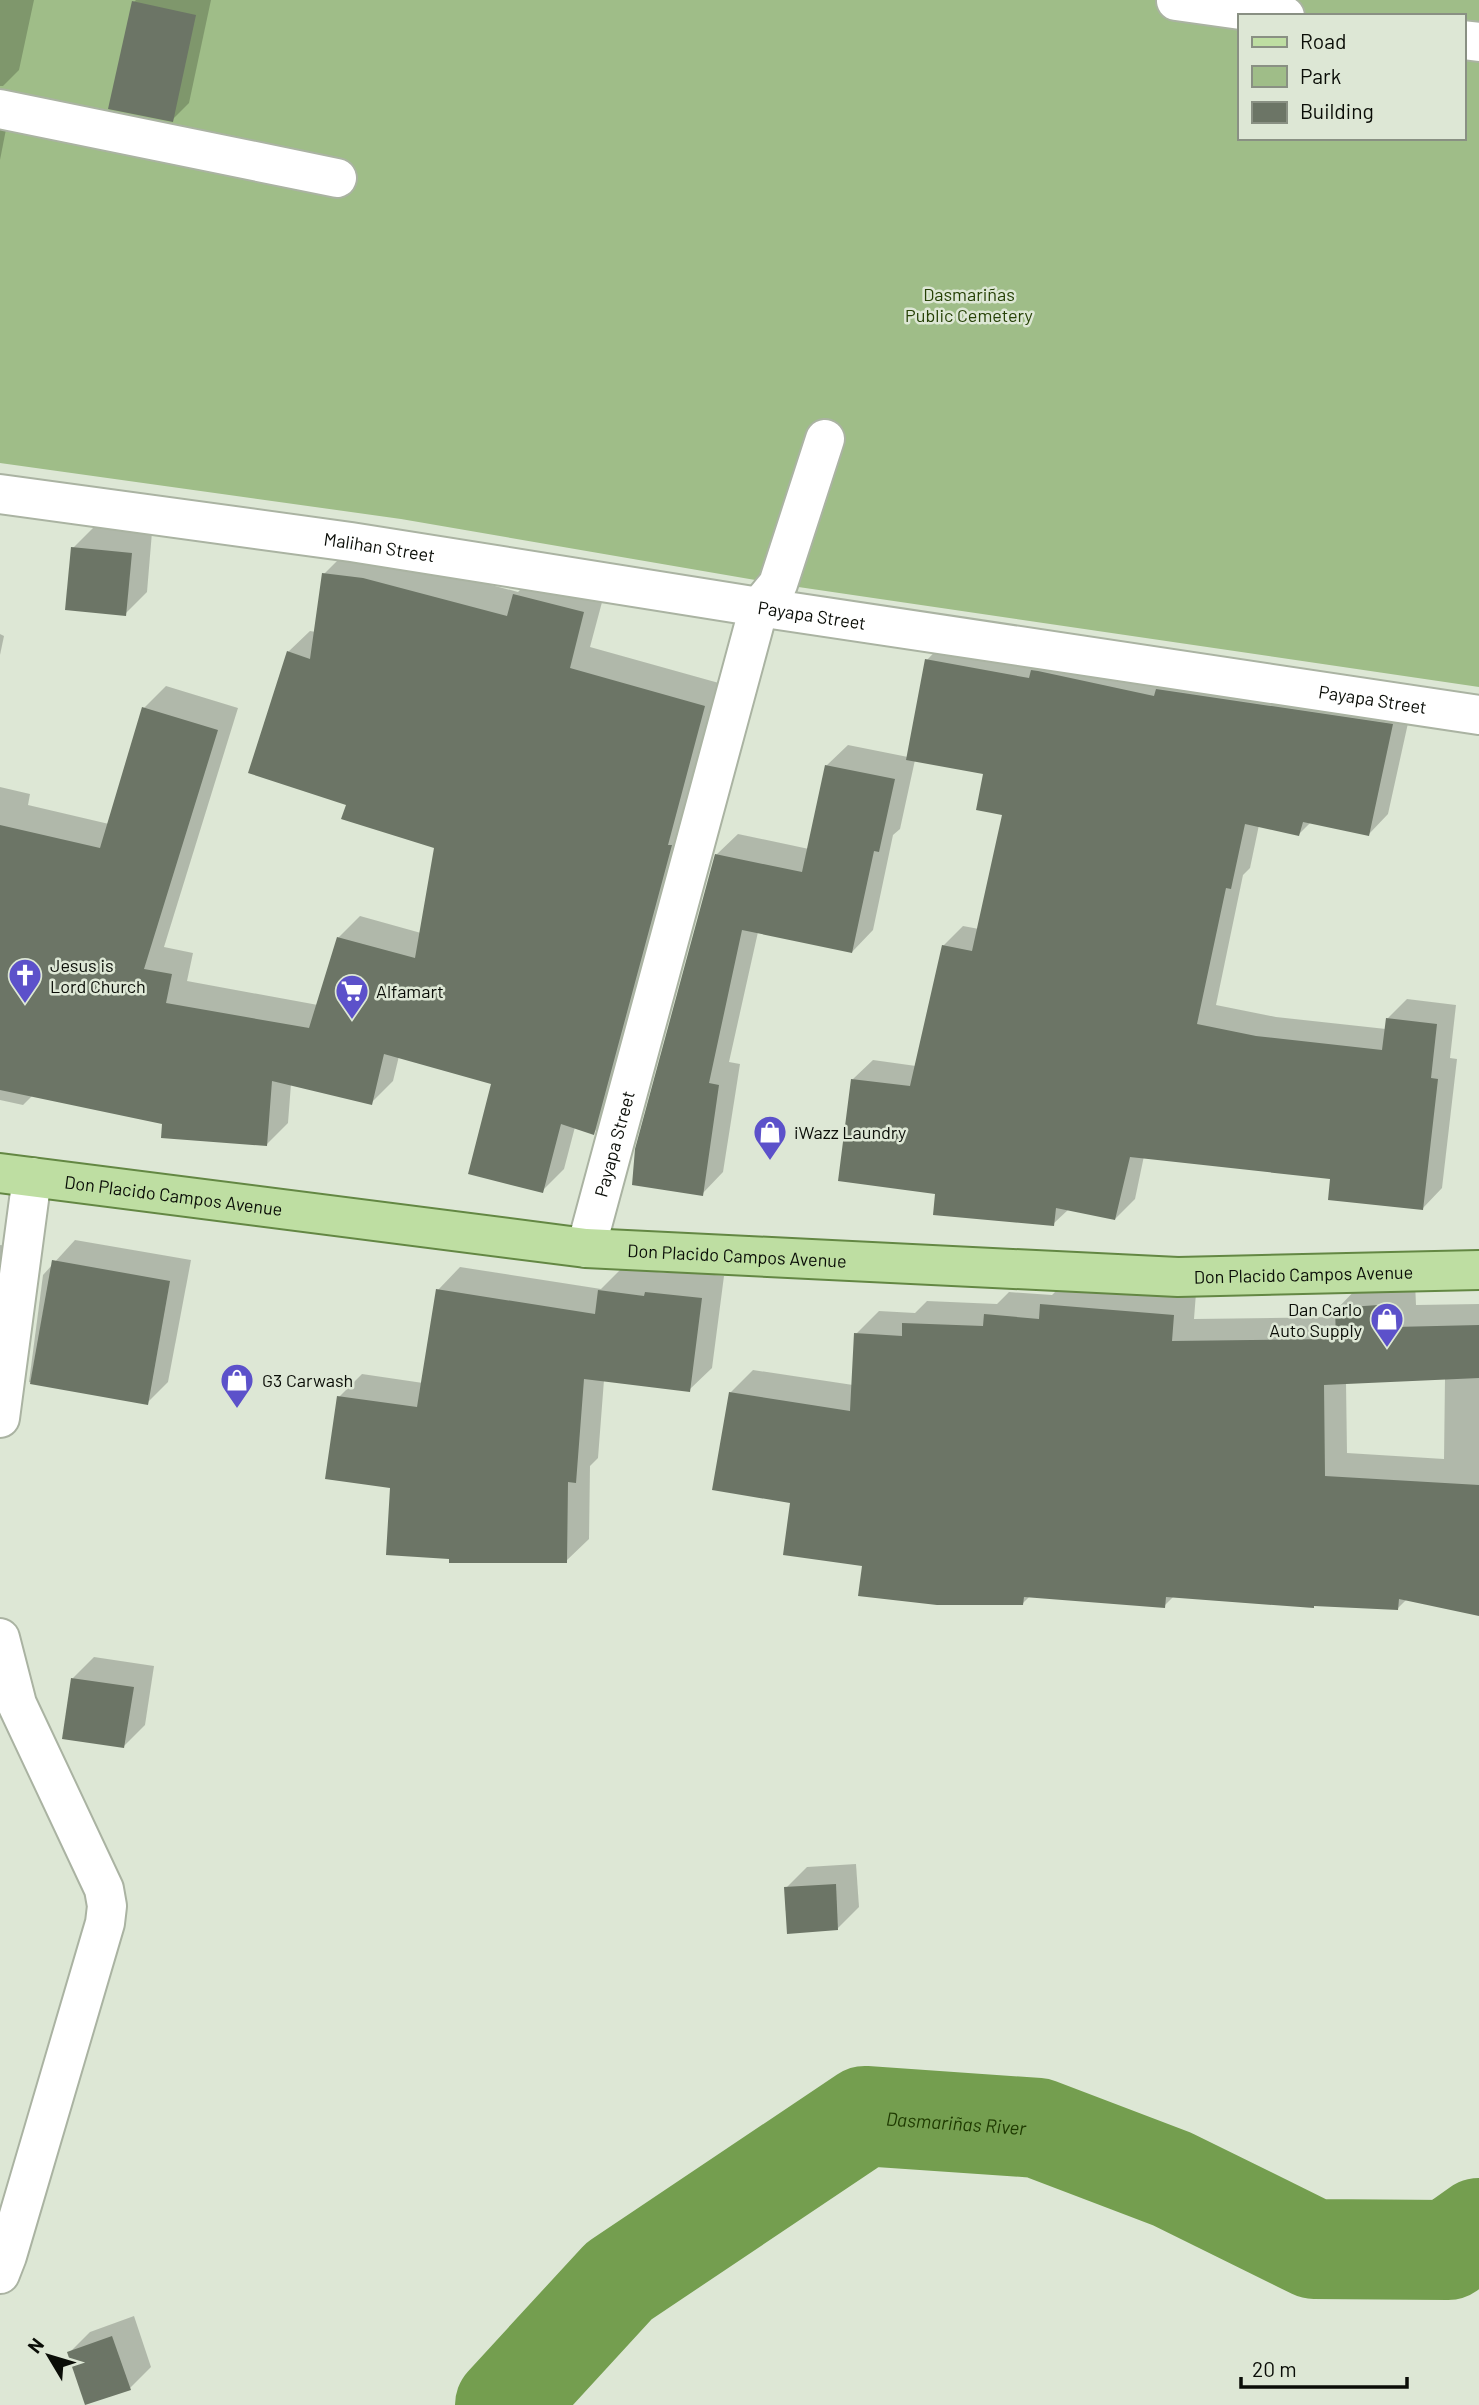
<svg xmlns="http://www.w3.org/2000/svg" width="1479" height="2405" viewBox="0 0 1479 2405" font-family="Barlow,sans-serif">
<rect width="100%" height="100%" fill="#dde7d5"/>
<path fill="#9fbd88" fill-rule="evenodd" d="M 0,0 L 1479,0 L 1479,687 L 778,584 L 401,519 L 0,463 ZM 1239,16 L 1463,16 L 1463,138 L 1239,138 Z"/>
<g fill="#0003" fill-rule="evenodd">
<path d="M 0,0 L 34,0 L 19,70 L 3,86 L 0,86 Z"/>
<path d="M 136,0 L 211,0 L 189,103 L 172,120 L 134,2 Z"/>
<path d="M 0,108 L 9,114 L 0,160 Z"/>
<path d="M 94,527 L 152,532 L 147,592 L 125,614 L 73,548 Z"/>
<path d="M 346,552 L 386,557 L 518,592 L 537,573 L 605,591 L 590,647 L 726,685 L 615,1111 L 593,1133 L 575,1127 L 564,1169 L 542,1191 L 493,1083 L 399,1056 L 393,1081 L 371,1103 L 291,1084 L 288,1123 L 267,1144 L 33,1095 L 23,1105 L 0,1100 L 0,787 L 30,794 L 28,805 L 109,824 L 144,708 L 166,686 L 238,708 L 164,947 L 193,953 L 187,981 L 318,1005 L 338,938 L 360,916 L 421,933 L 436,847 L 348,804 L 288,652 L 310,631 L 316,632 L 324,574 Z"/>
<path d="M 0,634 L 4,636 L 0,655 Z"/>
<path d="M 946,640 L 1412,705 L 1388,814 L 1369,834 L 1311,822 L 1299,834 L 1259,825 L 1250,868 L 1243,875 L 1216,1005 L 1276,1017 L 1386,1029 L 1387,1019 L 1407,999 L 1456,1005 L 1450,1058 L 1457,1059 L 1442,1188 L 1423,1208 L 1332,1178 L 1144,1156 L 1135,1199 L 1115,1219 L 1069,1209 L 1053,1224 L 937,1192 L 853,1079 L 873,1060 L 916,1066 L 943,946 L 963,926 L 979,929 L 1004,813 L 985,773 L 915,760 L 900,829 L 893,835 L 873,930 L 852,952 L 758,932 L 729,1062 L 740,1064 L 723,1172 L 702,1194 L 716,855 L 738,834 L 809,849 L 826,766 L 848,745 L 908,757 L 927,660 Z"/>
<path d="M 75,1240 L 191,1260 L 168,1382 L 147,1403 L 29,1382 L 43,1275 Z"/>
<path d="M 0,1245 L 18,1247 L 0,1374 Z"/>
<path d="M 460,1267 L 601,1289 L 622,1268 L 666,1273 L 669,1270 L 724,1276 L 712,1368 L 689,1390 L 604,1380 L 598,1458 L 590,1466 L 589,1539 L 566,1561 L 392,1487 L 339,1397 L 362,1374 L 423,1383 L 438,1290 Z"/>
<path d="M 1065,1282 L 1196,1293 L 1194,1319 L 1337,1317 L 1337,1309 L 1360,1285 L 1415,1282 L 1416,1305 L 1479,1304 L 1479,1614 L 1407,1599 L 1397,1609 L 1174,1596 L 1164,1606 L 1030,1596 L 1023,1603 L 864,1564 L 792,1501 L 730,1393 L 753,1370 L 853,1385 L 856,1334 L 879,1311 L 915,1313 L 927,1301 L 997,1304 L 1009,1292 L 1052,1295 ZM 1445,1378 L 1444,1459 L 1347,1453 L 1346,1382 Z"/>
<path d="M 94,1657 L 154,1666 L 145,1725 L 124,1746 L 73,1678 Z"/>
<path d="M 856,1864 L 859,1907 L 837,1929 L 786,1888 L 807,1867 Z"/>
<path d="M 134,2316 L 151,2367 L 130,2388 L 69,2353 L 90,2332 Z"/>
</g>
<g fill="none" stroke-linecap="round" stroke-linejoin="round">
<path stroke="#749e4f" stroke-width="100" id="s1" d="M 505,2405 L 619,2281 L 865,2116 L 1038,2128 L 1172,2179 L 1314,2249 L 1448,2250 L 1479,2228"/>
</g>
<g fill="#6c7566">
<path d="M 132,1 L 196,15 L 173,122 L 108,109 Z"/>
<path d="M 71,547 L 132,553 L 126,616 L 65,610 Z"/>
<path d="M 322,573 L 363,578 L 507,616 L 513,594 L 584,612 L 570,668 L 705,706 L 668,845 L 672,845 L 594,1135 L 561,1124 L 543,1193 L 468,1174 L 491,1084 L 384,1054 L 372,1105 L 272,1081 L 267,1146 L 161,1138 L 162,1124 L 0,1090 L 0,825 L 100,848 L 142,707 L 218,730 L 144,969 L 172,974 L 166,1003 L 309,1028 L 337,937 L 415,958 L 434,848 L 341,819 L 346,805 L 248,773 L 287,651 L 310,659 Z"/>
<path d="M 925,659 L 1029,678 L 1031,670 L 1038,671 L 1154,696 L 1156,689 L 1393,724 L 1369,836 L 1303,822 L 1299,836 L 1245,824 L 1231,889 L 1226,888 L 1197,1024 L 1256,1036 L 1382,1050 L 1386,1018 L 1437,1024 L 1431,1078 L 1438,1079 L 1423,1210 L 1328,1200 L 1330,1179 L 1130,1157 L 1115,1220 L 1056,1208 L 1054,1226 L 933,1215 L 935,1194 L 838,1181 L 851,1079 L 910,1086 L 942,945 L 972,951 L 1002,815 L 976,810 L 983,774 L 906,760 Z"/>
<path d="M 825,765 L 895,779 L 879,852 L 874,851 L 852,953 L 742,930 L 709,1083 L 719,1085 L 703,1196 L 632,1185 L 635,1149 L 715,854 L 802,872 Z"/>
<path d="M 52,1260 L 170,1281 L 148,1405 L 30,1384 Z"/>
<path d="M 436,1289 L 595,1314 L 598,1290 L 644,1296 L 645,1292 L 702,1298 L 690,1392 L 584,1379 L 576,1483 L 568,1482 L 567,1563 L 449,1563 L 449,1559 L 386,1555 L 390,1488 L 325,1479 L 337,1396 L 417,1407 Z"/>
<path d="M 1040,1304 L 1174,1315 L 1172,1341 L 1336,1339 L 1335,1308 L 1393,1304 L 1394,1327 L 1479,1325 L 1479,1378 L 1324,1385 L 1325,1476 L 1479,1485 L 1479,1616 L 1399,1599 L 1398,1610 L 1314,1606 L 1314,1608 L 1166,1597 L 1165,1608 L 1024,1597 L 1023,1605 L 937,1605 L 858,1596 L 862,1566 L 783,1555 L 790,1503 L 712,1490 L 729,1392 L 850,1411 L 854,1333 L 902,1336 L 902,1323 L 983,1326 L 984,1314 L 1039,1319 Z"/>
<path d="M 71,1678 L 134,1687 L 124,1748 L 62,1739 Z"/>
<path d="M 836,1884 L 838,1930 L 787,1934 L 784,1887 Z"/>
<path d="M 112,2336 L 131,2390 L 85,2405 L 67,2352 Z"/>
</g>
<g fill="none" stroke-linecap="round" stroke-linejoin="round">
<defs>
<g id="minor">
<path d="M 1176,1 L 1285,16"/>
<path d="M 1463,40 L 1479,42"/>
<path d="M 0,109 L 337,178"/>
<path id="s2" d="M 0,494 L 351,542 L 759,607 L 1479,715"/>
<path id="s3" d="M 586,1248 L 759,607 L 778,584 L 825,439"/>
<path d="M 0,1418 L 32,1177"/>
<path d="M 0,1638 L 17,1704 L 104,1889 L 107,1906 L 105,1923 L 7,2256 L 0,2274"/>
</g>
<g id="major">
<path id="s4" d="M 0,1173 L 586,1248 L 1178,1277 L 1479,1270"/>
</g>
</defs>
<use href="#minor" stroke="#aab3a2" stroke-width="42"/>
<use href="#major" stroke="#638743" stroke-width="42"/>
<use href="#minor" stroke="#fff" stroke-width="38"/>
<use href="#major" stroke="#bedea2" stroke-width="38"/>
</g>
<defs>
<symbol id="church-pin" viewBox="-11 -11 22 30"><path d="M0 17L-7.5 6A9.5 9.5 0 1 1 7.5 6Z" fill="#5c51ca" stroke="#dde7d5"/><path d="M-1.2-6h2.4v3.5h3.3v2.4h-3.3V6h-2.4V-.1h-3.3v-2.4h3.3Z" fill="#fff"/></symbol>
<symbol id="supermarket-pin" viewBox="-11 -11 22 30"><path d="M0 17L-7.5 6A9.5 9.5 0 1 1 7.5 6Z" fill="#5c51ca" stroke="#dde7d5"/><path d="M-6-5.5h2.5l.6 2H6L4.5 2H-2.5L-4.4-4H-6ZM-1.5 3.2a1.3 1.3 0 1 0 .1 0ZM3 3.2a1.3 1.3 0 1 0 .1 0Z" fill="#fff"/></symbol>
<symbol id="shop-pin" viewBox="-11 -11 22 30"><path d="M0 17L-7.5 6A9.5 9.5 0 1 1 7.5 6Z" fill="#5c51ca" stroke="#dde7d5"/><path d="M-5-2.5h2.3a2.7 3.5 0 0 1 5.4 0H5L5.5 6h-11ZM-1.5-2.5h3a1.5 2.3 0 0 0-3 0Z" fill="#fff"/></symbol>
</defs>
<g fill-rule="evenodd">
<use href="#church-pin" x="6" y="956" width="38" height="52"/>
<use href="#supermarket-pin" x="333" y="972" width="38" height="52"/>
<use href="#shop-pin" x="751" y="1113" width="38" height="52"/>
<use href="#shop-pin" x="1368" y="1300" width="38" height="52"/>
<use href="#shop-pin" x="218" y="1361" width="38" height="52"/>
</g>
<g text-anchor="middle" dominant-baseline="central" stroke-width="5" stroke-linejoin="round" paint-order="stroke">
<g font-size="18" fill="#264106" stroke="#dde7d5">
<text x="969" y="294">Dasmariñas<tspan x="969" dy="21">Public Cemetery</tspan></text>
</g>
<g font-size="18" fill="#0a0d07" stroke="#dde7d5">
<text stroke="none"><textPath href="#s2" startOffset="383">Malihan Street</textPath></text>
<text stroke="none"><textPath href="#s2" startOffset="821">Payapa Street</textPath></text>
<text stroke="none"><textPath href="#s2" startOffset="1388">Payapa Street</textPath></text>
<text stroke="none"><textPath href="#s3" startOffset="108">Payapa Street</textPath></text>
<text stroke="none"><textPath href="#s4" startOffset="175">Don Placido Campos Avenue</textPath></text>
<text stroke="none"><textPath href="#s4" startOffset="742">Don Placido Campos Avenue</textPath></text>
<text stroke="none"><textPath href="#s4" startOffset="1309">Don Placido Campos Avenue</textPath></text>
</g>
<g font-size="18" fill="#0a0d07" stroke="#dde7d5" text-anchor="start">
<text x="50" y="965">Jesus is<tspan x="50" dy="21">Lord Church</tspan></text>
<text x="376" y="991">Alfamart</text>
<text x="794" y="1132">iWazz Laundry</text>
<text x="1362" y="1309" text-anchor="end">Dan Carlo<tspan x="1362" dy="21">Auto Supply</tspan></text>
<text x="262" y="1380">G3 Carwash</text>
</g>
<g font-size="19" font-style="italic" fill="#1e3900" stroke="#dde7d5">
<text stroke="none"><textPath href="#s1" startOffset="556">Dasmariñas River</textPath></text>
</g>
</g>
<rect x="1238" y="14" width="228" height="126" fill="#dde7d5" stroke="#899083" stroke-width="2"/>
<rect x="1252" y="37" width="35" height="10" fill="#bedea2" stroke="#899083" stroke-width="2"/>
<text x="1300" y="49" font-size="21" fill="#0a0d07">Road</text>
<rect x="1252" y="66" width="35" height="21" fill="#9fbd88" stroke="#899083" stroke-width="2"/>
<text x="1300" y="84" font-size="21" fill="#0a0d07">Park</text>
<rect x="1252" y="102" width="35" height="21" fill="#6c7566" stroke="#899083" stroke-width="2"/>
<text x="1300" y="119" font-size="21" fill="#0a0d07">Building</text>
<g transform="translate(49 2356) rotate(308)" stroke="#dde7d5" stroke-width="5" paint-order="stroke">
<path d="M0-5L12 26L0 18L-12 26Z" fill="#0a0d07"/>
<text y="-10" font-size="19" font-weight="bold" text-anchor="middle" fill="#0a0d07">N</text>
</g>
<path d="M1241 2377v10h166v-10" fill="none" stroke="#0a0d07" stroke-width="3.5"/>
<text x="1252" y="2377" font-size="21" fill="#0a0d07" stroke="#dde7d5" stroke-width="5" paint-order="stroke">20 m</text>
</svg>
